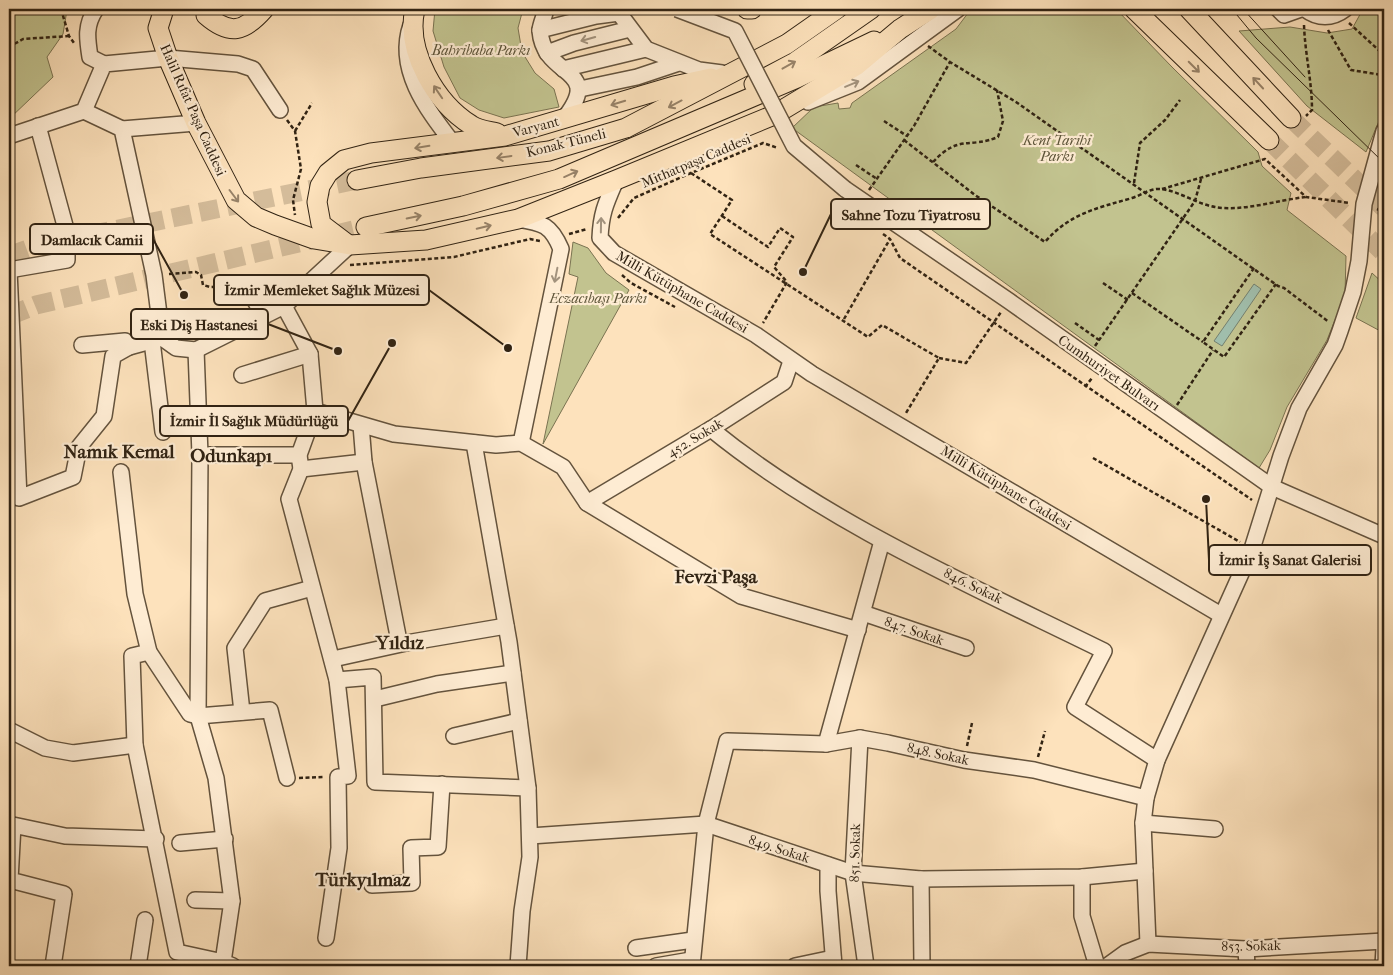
<svg xmlns="http://www.w3.org/2000/svg" width="1393" height="975" viewBox="0 0 1393 975" font-family="'IM FELL French Canon',serif">
<rect width="100%" height="100%" fill="#fde2bc"/>
<filter id="stains"><feTurbulence type="fractalNoise" baseFrequency=".004" numOctaves="4"/><feColorMatrix values="0 0 0 0 .2 0 0 0 0 .09 0 0 0 0 .02 0 0 0 .5 -.17"/></filter>
<radialGradient id="worn" r=".72"><stop offset=".6" stop-color="#630" stop-opacity="0"/><stop offset="1" stop-color="#630" stop-opacity=".3"/></radialGradient>
<g fill="#c2c38f" stroke="#7a7351">
<path d="M 9,9 L 67,10 L 63,34 L 47,57 L 53,77 L 9,119 Z"/>
<path d="M 435,9 L 523,9 L 518,28 L 522,52 L 535,73 L 554,89 L 559,107 L 504,118 L 479,110 L 460,98 L 444,67 L 433,31 Z"/>
<path d="M 971,9 L 1116,9 L 1172,67 L 1258,152 L 1262,166 L 1291,193 L 1287,210 L 1346,256 L 1345,295 L 1327,340 L 1287,407 L 1270,450 L 1259,468 L 792,128 L 814,107 L 838,103 L 839,109 L 850,108 L 852,103 L 956,29 Z"/>
<path d="M 1363,9 L 1384,9 L 1384,109 L 1366,152 L 1307,106 L 1239,31 L 1290,27 L 1327,33 L 1352,29 Z"/>
<path d="M 573,242 L 588,248 L 606,273 L 629,290 L 543,444 L 578,277 L 569,274 Z"/>
<path d="M 1372,273 L 1384,284 L 1384,333 L 1356,318 Z"/>
</g>
<path fill="#a0beac" stroke="#74806f" d="M 1254,284 L 1261,289 L 1222,346 L 1214,341 Z"/>
<g fill="none" stroke-linecap="round" stroke-linejoin="round">
<g stroke="#d4bc9a" stroke-width="19" stroke-dasharray="19 9" stroke-linecap="butt">
<path d="M 1291,118 L 1384,208"/>
<path d="M 1269,140 L 1384,253"/>
<path d="M 9,256 L 36,246 L 357,180"/>
<path d="M 9,316 L 36,305 L 366,227"/>
</g>
<defs>
<g id="minor">
<path d="M 96,9 C 85,25 87,38 90,57 L 104,64"/>
<path d="M 546,9 C 545,15 540,25 540,31 C 544,80 606,66 563,120"/>
<path d="M 616,9 L 646,49 L 699,70 L 722,73"/>
<path d="M 1278,9 L 1284,15 L 1301,9"/>
<path d="M 1305,9 C 1318,19 1332,19 1345,9"/>
<path d="M 411,25 C 396,69 426,108 452,142"/>
<path d="M 540,30 L 596,16 L 619,13"/>
<path d="M 547,53 L 574,43 L 630,29"/>
<path d="M 563,69 L 646,49"/>
<path d="M 580,89 L 637,77 L 679,63"/>
<path d="M 808,102 L 858,82 L 958,9"/>
<path d="M 84,111 L 122,129 L 154,275 L 162,338 L 176,348 L 196,350 L 284,306 L 310,354 L 315,411 L 394,434 L 496,445 L 521,443 L 563,467 L 587,503 L 741,596 L 858,630"/>
<path d="M 122,129 L 196,123"/>
<path d="M 9,136 L 84,111 L 104,64 L 168,58 L 238,64 L 253,69 L 280,110"/>
<path d="M 616,180 C 606,203 601,213 600,238 L 614,253 L 756,335 L 812,374 L 1221,615"/>
<path d="M 845,189 L 1009,301 L 1272,487 L 1384,536"/>
<path d="M 518,219 C 543,223 551,225 561,249 L 521,443"/>
<path d="M 9,270 L 19,498 L 73,477 L 79,447 L 104,416 L 113,356 L 129,347 L 162,338"/>
<path d="M 9,270 L 67,260 L 67,233 L 38,126"/>
<path d="M 245,284 L 264,316"/>
<path d="M 284,306 L 350,245"/>
<path d="M 152,341 L 163,432"/>
<path d="M 82,345 L 125,341 L 129,347"/>
<path d="M 196,350 L 200,455 L 198,716 L 216,778 L 232,901 L 223,962 L 233,966"/>
<path d="M 242,375 L 310,354"/>
<path d="M 315,411 L 299,455 L 301,469 L 289,499 L 337,680 L 348,776 L 338,777 L 339,848 L 326,938"/>
<path d="M 361,425 L 364,462 L 399,641 L 406,643"/>
<path d="M 711,429 C 825,522 972,586 1104,651 L 1075,707 L 1157,760"/>
<path d="M 474,443 L 509,642 L 528,788 L 530,857 L 522,911 L 518,966"/>
<path d="M 200,455 L 299,455"/>
<path d="M 301,469 L 364,462"/>
<path d="M 121,472 L 135,594 L 149,652 L 190,714 L 198,716 L 270,710 L 287,778"/>
<path d="M 587,503 L 711,429 L 784,382 L 791,361"/>
<path d="M 863,613 L 966,648"/>
<path d="M 149,652 L 132,656 L 135,745 L 177,952 L 223,962"/>
<path d="M 333,659 L 406,643 L 506,626"/>
<path d="M 337,680 L 373,677 L 375,782 L 528,788"/>
<path d="M 375,699 L 437,684 L 513,673"/>
<path d="M 242,712 L 235,648 L 265,601 L 312,588"/>
<path d="M 9,730 L 45,748 L 73,753 L 135,745"/>
<path d="M 454,736 L 519,721"/>
<path d="M 860,738 L 853,873 L 866,966"/>
<path d="M 826,744 L 882,541"/>
<path d="M 1143,823 L 1215,829"/>
<path d="M 530,836 L 706,824 L 853,873 L 921,879 L 1082,877 L 1145,871"/>
<path d="M 180,843 L 225,839"/>
<path d="M 828,865 L 828,891 L 834,966"/>
<path d="M 1082,877 L 1082,916 L 1097,966"/>
<path d="M 921,879 L 922,966"/>
<path d="M 372,885 L 412,883 L 411,848 L 438,847 L 442,784"/>
<path d="M 195,900 L 232,901"/>
<path d="M 1148,944 L 1143,823 L 1146,798 L 1157,760 L 1252,549 L 1281,456 L 1299,408 L 1335,345 L 1340,331 L 1353,292 L 1359,261 L 1364,204 L 1384,131"/>
<path d="M 636,948 L 693,940"/>
<path d="M 1246,949 L 1247,966"/>
<path d="M 53,966 L 64,894 L 10,880 L 13,825 L 65,836 L 156,839"/>
<path d="M 138,966 L 145,920"/>
<path d="M 656,966 L 691,960"/>
<path d="M 692,966 L 706,824 L 727,741 L 826,744 L 860,738 L 888,743 L 964,760 L 1034,770 L 1146,798"/>
<path d="M 795,966 L 833,958"/>
<path d="M 1107,966 L 1125,953 L 1148,944 L 1246,949 L 1384,941"/>
<path d="M 1383,966 L 1384,948"/>
</g>
<g id="major">
<path d="M 164,9 L 158,28 L 168,58 L 196,123 L 236,200 L 256,217 L 275,225 L 314,239 L 350,245 L 426,240 L 518,219 L 616,180 L 774,115 L 857,65 L 900,29 L 931,9"/>
<path d="M 206,9 L 206,15 C 230,36 244,32 264,9"/>
<path d="M 415,9 C 405,51 436,103 471,125 C 478,130 489,131 497,133"/>
<path d="M 747,9 L 752,9"/>
<path d="M 1134,9 L 1269,140"/>
<path d="M 1189,9 L 1291,118"/>
<path d="M 754,84 L 795,62 L 871,9"/>
<path d="M 357,180 L 421,168 L 549,151 L 626,128 L 787,44 L 837,9"/>
<path d="M 366,227 L 463,206 L 559,179 L 797,78 L 874,41"/>
<path d="M 346,243 L 321,224 L 317,202 L 320,186 L 328,173 L 344,160 L 371,153 L 505,136 L 674,86 L 711,78"/>
</g>
</defs>
<use href="#minor" stroke="#64533d" stroke-width="18"/>
<use href="#major" stroke="#312313" stroke-width="21"/>
<g stroke="#312313" stroke-width="2.5" stroke-dasharray="4 2.5" stroke-linecap="butt">
<path d="M 61,9 L 69,36 L 74,43"/>
<path d="M 1349,23 L 1384,55"/>
<path d="M 1304,25 C 1305,54 1312,81 1312,110 L 1306,116"/>
<path d="M 1328,30 L 1351,70 L 1382,75 L 1384,71"/>
<path d="M 928,46 L 950,62 L 1016,102 L 1278,286 L 1284,288 L 1329,322"/>
<path d="M 9,47 L 23,39 L 69,36"/>
<path d="M 287,120 L 295,131 L 301,169 L 293,200 L 295,215"/>
<path d="M 884,121 L 907,136"/>
<path d="M 295,131 L 312,103"/>
<path d="M 904,140 L 975,195 L 1045,242 C 1070,213 1098,208 1132,198 C 1142,195 1150,188 1161,189 C 1179,191 1197,204 1215,207 C 1242,212 1278,200 1306,197"/>
<path d="M 933,162 C 959,134 969,149 998,137 L 1003,121 L 997,90"/>
<path d="M 856,165 L 877,179"/>
<path d="M 691,173 L 732,200 L 710,234 L 868,337 L 882,325 L 939,358 L 906,413"/>
<path d="M 1134,183 L 1140,143 L 1165,120 L 1180,100"/>
<path d="M 1162,189 L 1265,159 L 1306,197 L 1350,203"/>
<path d="M 869,190 L 914,126 L 950,62"/>
<path d="M 1377,209 L 1384,212"/>
<path d="M 722,216 L 768,247 L 780,228 L 793,237 L 774,267 L 787,282 L 763,323"/>
<path d="M 618,218 L 634,198 L 691,173 L 763,143 L 778,148"/>
<path d="M 569,234 L 587,229"/>
<path d="M 883,234 L 890,239 L 900,258 L 1252,500"/>
<path d="M 350,265 L 454,257 L 530,239 L 540,241"/>
<path d="M 1254,268 L 1203,342 L 1224,357 L 1276,284"/>
<path d="M 169,274 L 196,272 L 201,275 L 203,285 L 210,287 L 231,286"/>
<path d="M 622,275 L 631,283 L 675,307"/>
<path d="M 1103,283 L 1128,300"/>
<path d="M 1132,293 L 1203,342"/>
<path d="M 844,319 L 890,239"/>
<path d="M 1075,323 L 1099,340"/>
<path d="M 1095,346 L 1195,201 L 1201,179"/>
<path d="M 939,358 L 966,363 L 1001,312"/>
<path d="M 1085,387 L 1092,378"/>
<path d="M 1177,405 L 1213,350"/>
<path d="M 1093,458 L 1240,542"/>
<path d="M 967,746 L 972,723"/>
<path d="M 1038,757 L 1045,731"/>
<path d="M 299,778 L 324,777"/>
</g>
<use href="#minor" stroke="#feecd3" stroke-width="15"/>
<use href="#major" stroke="#fde2bc" stroke-width="19"/>
<g stroke="#312313" stroke-width="1">
<path d="M 1232,9 L 1256,38 L 1384,163"/>
<path d="M 1243,9 L 1305,77"/>
</g>
<defs>
<path id="minor-bridge" d="M 677,9 L 735,31 L 794,146 L 845,189"/>
</defs>
<use href="#minor-bridge" stroke="#64533d" stroke-width="18" stroke-linecap="butt"/>
<use href="#minor-bridge" stroke="#feecd3" stroke-width="15"/>
</g>
<defs><path id="oneway-shaft" d="M-6 0H5M1.5-3L5.5 0L1.5 3" fill="none" stroke-width="1.6" stroke-linecap="round" stroke-linejoin="round" transform="scale(1.25)"/></defs>
<g stroke="#a2927d">
<use href="#oneway-shaft" transform="translate(588 39) rotate(164)"/>
<use href="#oneway-shaft" transform="translate(852 84) rotate(-23)"/>
<use href="#oneway-shaft" transform="translate(601 225) rotate(-89)"/>
<use href="#oneway-shaft" transform="translate(556 275) rotate(101)"/>
</g>
<g stroke="#978268">
<use href="#oneway-shaft" transform="translate(789 65) rotate(-29)"/>
<use href="#oneway-shaft" transform="translate(1194 67) rotate(45)"/>
<use href="#oneway-shaft" transform="translate(1258 83) rotate(-133)"/>
<use href="#oneway-shaft" transform="translate(438 92) rotate(-124)"/>
<use href="#oneway-shaft" transform="translate(618 103) rotate(163)"/>
<use href="#oneway-shaft" transform="translate(675 104) rotate(152)"/>
<use href="#oneway-shaft" transform="translate(422 147) rotate(171)"/>
<use href="#oneway-shaft" transform="translate(504 157) rotate(172)"/>
<use href="#oneway-shaft" transform="translate(571 174) rotate(-24)"/>
<use href="#oneway-shaft" transform="translate(234 196) rotate(53)"/>
<use href="#oneway-shaft" transform="translate(414 217) rotate(-12)"/>
<use href="#oneway-shaft" transform="translate(484 227) rotate(-13)"/>
</g>
<g text-anchor="middle" dominant-baseline="central" stroke-width="4.5" stroke-linejoin="round" paint-order="stroke">
<g font-size="14" font-style="italic" fill="#5c5338" stroke="#feecd3">
<text x="481" y="50">Bahribaba Parkı</text>
<text x="1057" y="140">Kent Tarihi<tspan x="1057" dy="16">Parkı</tspan></text>
<text x="598" y="298">Eczacıbaşı Parkı</text>
</g>
<g font-size="14" fill="#312313" stroke="#feecd3">
<text transform="translate(193 110) rotate(66)">Halil Rıfat Paşa Caddesi</text>
<text transform="translate(536 127) rotate(-15)">Varyant</text>
<text transform="translate(566 143) rotate(-14)">Konak Tüneli</text>
<text transform="translate(696 161) rotate(-23)">Mithatpaşa Caddesi</text>
<text transform="translate(682 292) rotate(30)">Milli Kütüphane Caddesi</text>
<text transform="translate(1109 373) rotate(35)">Cumhuriyet Bulvarı</text>
<text transform="translate(695 438) rotate(-31)">452. Sokak</text>
<text transform="translate(1006 488) rotate(31)">Millî Kütüphane Caddesi</text>
<text transform="translate(973 586) rotate(26)">846. Sokak</text>
<text transform="translate(914 631) rotate(19)">847. Sokak</text>
<text transform="translate(938 754) rotate(12)">848. Sokak</text>
<text transform="translate(779 849) rotate(18)">849. Sokak</text>
<text transform="translate(855 853) rotate(-89)">851. Sokak</text>
<text transform="translate(1251 946) rotate(-1)">853. Sokak</text>
</g>
<g font-size="19" font-weight="bold" fill="#312313" stroke="#feecd3">
<text x="119" y="452">Namık Kemal</text>
<text x="231" y="456">Odunkapı</text>
<text x="716" y="577">Fevzi Paşa</text>
<text x="400" y="643">Yıldız</text>
<text x="363" y="880">Türkyılmaz</text>
</g>
</g>
<path fill="none" stroke="#312313" stroke-width="2" d="M803 272L831 214M184 295L153 239M508 348L429 290M338 351L268 324M392 343L348 421M1206 499L1209 560"/>
<g fill="#312313" stroke="#feecd3" stroke-width="2">
<circle cx="803" cy="272" r="5"/>
<circle cx="184" cy="295" r="5"/>
<circle cx="508" cy="348" r="5"/>
<circle cx="338" cy="351" r="5"/>
<circle cx="392" cy="343" r="5"/>
<circle cx="1206" cy="499" r="5"/>
</g>
<g fill="#feecd3" stroke="#312313" stroke-width="2">
<rect x="831" y="199" width="159" height="30" rx="5"/>
<rect x="30" y="224" width="123" height="30" rx="5"/>
<rect x="214" y="275" width="215" height="30" rx="5"/>
<rect x="131" y="309" width="137" height="30" rx="5"/>
<rect x="160" y="406" width="188" height="30" rx="5"/>
<rect x="1209" y="545" width="162" height="30" rx="5"/>
</g>
<g font-size="15" text-anchor="middle" font-weight="bold" fill="#312313">
<text x="911" y="220">Sahne Tozu Tiyatrosu</text>
<text x="92" y="245">Damlacık Camii</text>
<text x="322" y="295">İzmir Memleket Sağlık Müzesi</text>
<text x="199" y="330">Eski Diş Hastanesi</text>
<text x="254" y="426">İzmir İl Sağlık Müdürlüğü</text>
<text x="1290" y="565">İzmir İş Sanat Galerisi</text>
</g>
<rect width="1393" height="975" fill="none" stroke="#fde2bc" stroke-width="30"/>
<rect x="10" y="10" width="1373" height="955" fill="none" stroke="#312313" stroke-width="2.5"/>
<rect x="15" y="15" width="1363" height="945" fill="none" stroke="#312313"/>
<rect width="100%" height="100%" filter="url(#stains)"/>
<rect width="100%" height="100%" fill="url(#worn)"/>
</svg>
